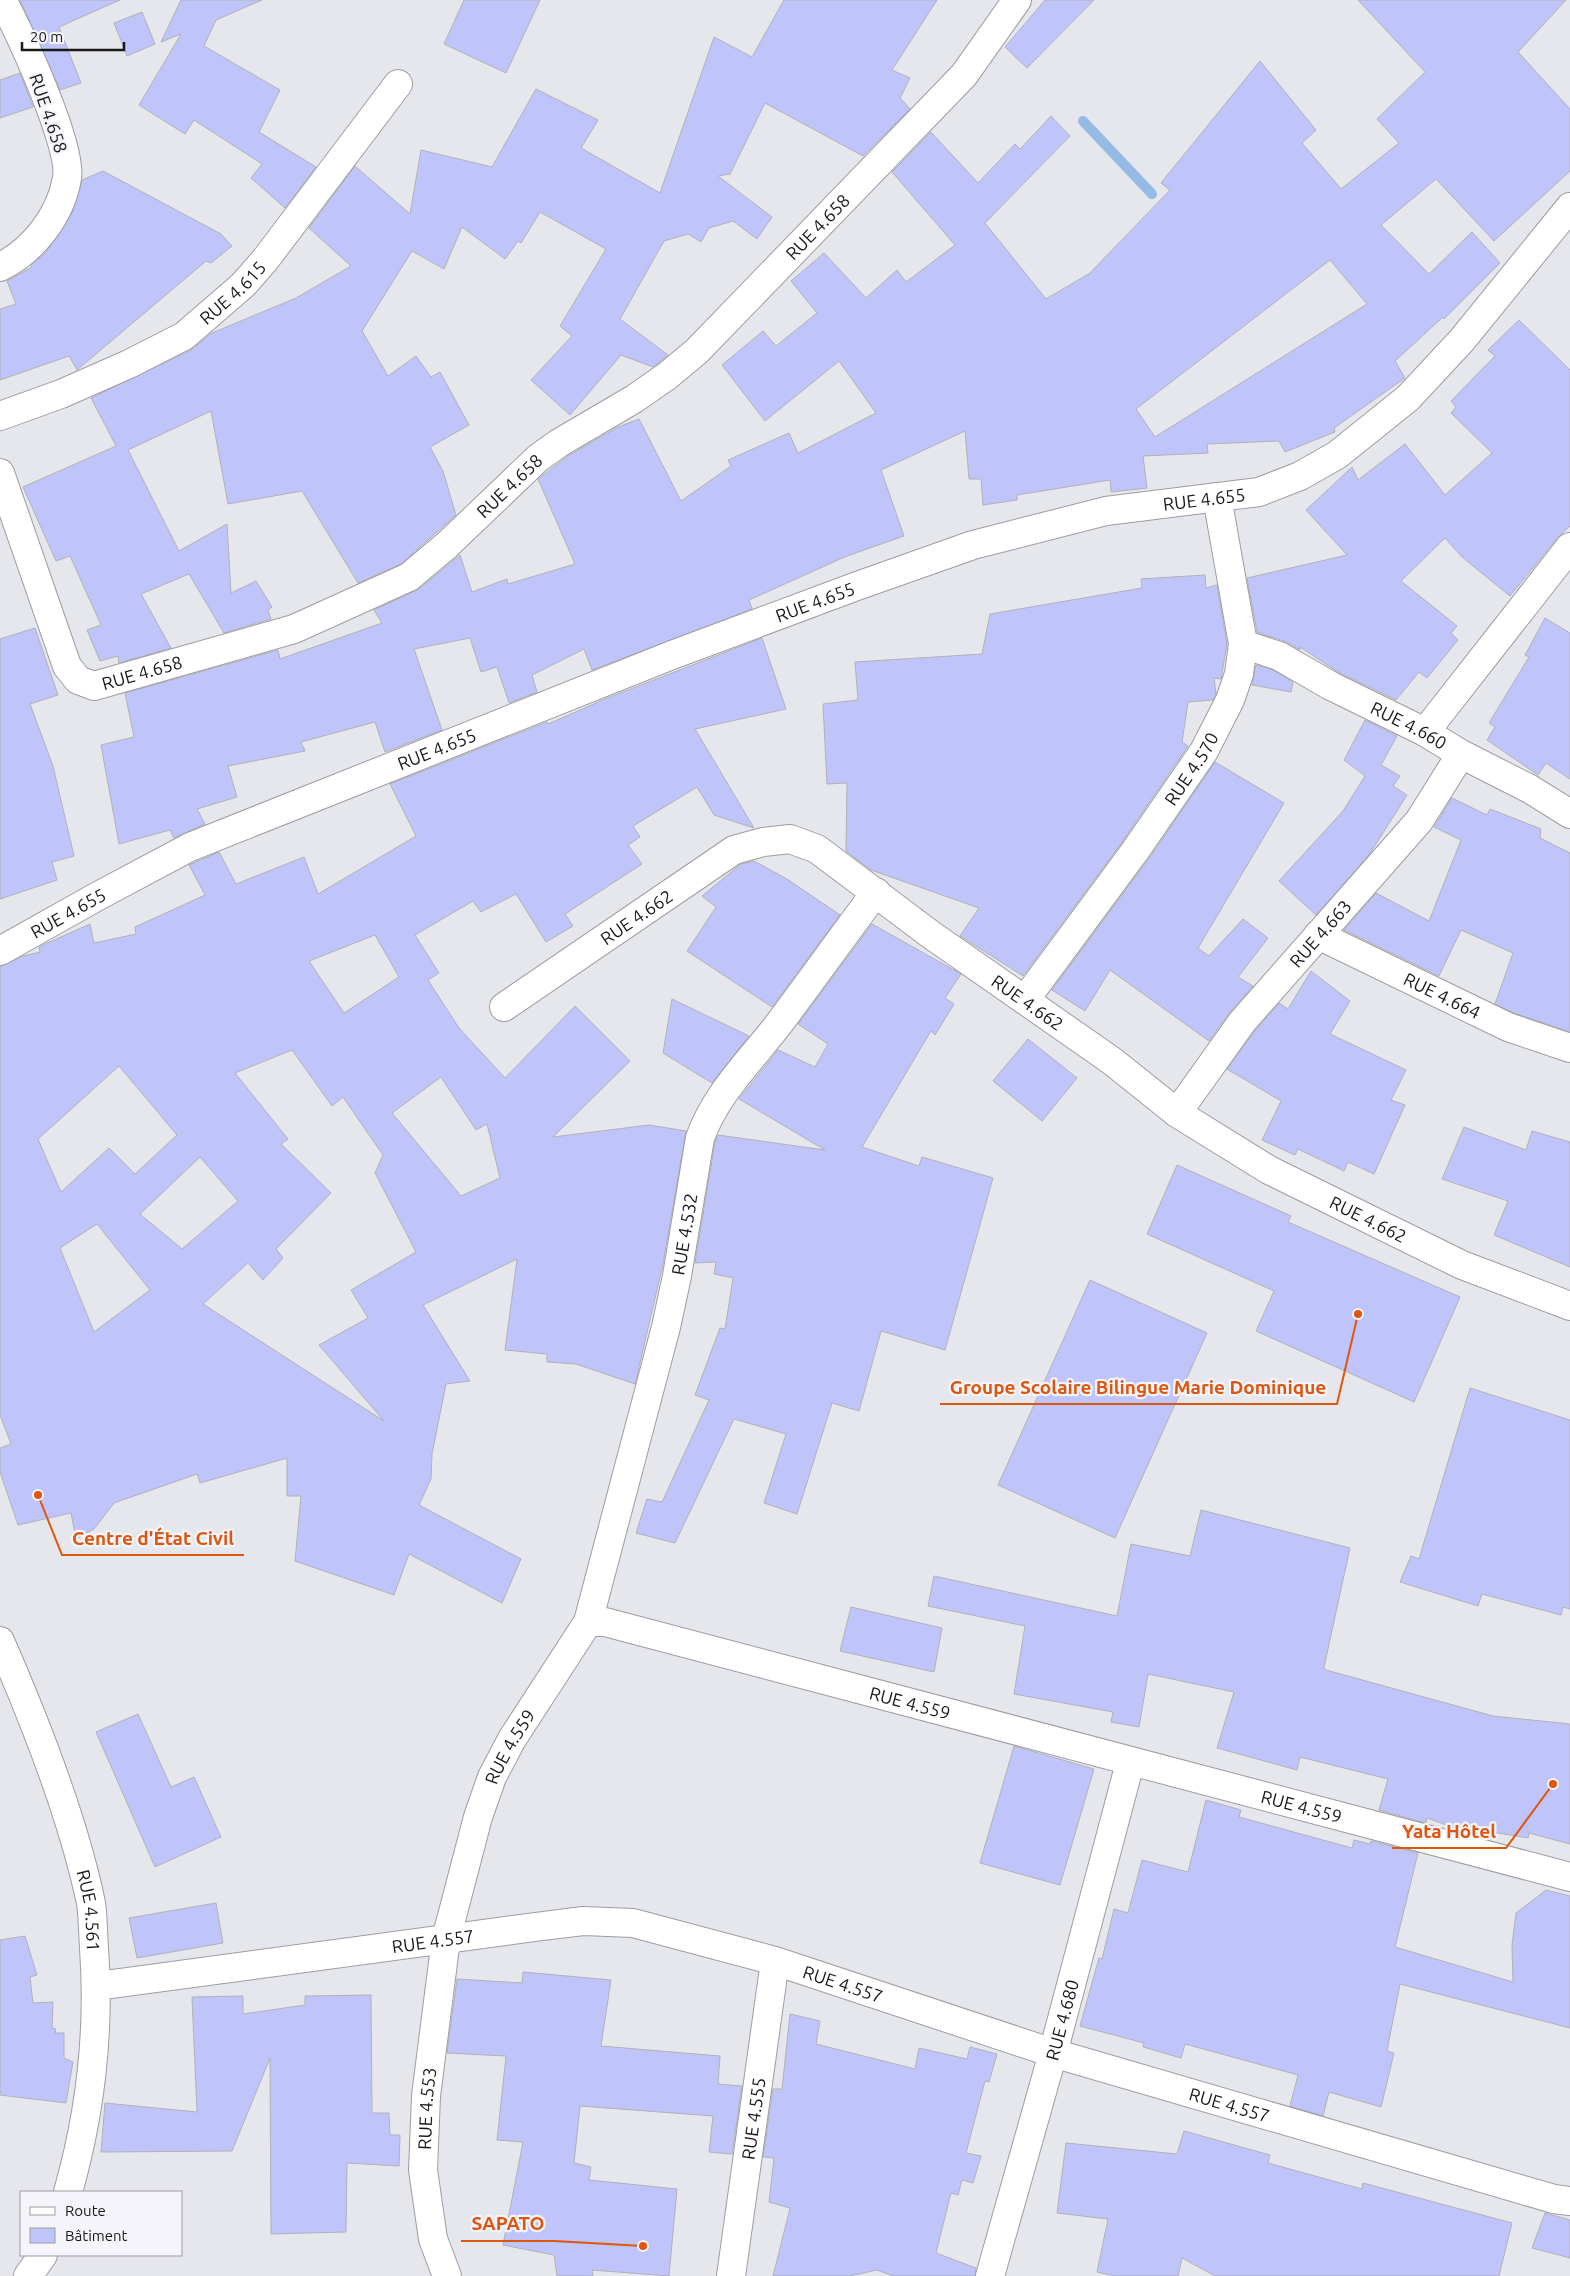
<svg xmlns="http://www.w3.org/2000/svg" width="1570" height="2276" viewBox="0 0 1570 2276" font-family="Ubuntu,sans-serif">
<rect width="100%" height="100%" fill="#e6e7ed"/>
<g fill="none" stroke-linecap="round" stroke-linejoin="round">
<path stroke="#95bae5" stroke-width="10" d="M 1083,121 L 1152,194"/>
</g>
<g fill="#bfc5fa" stroke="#b1b1b7" fill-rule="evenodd">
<path d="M 20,0 L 120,0 L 59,27 L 81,83 L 60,90 Z"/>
<path d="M 181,0 L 262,0 L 216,20 L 204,46 L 280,90 L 259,132 L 316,167 L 285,208 L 251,178 L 262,164 L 194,120 L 185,134 L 139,105 L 181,34 L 161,42 Z"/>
<path d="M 464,0 L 540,0 L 506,73 L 444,44 Z"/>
<path d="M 784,0 L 937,0 L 892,70 L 910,78 L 900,98 L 910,109 L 863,156 L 765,103 L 730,174 L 718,176 L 772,217 L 757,239 L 733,221 L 709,228 L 701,242 L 688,234 L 664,241 L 620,319 L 668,355 L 653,367 L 621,355 L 570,415 L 531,380 L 572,336 L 560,326 L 606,249 L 540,212 L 521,243 L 518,241 L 505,259 L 462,227 L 444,269 L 412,251 L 362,331 L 388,376 L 416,356 L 431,377 L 440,372 L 469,425 L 430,447 L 443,471 L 456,515 L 401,564 L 358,583 L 302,491 L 228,504 L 211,411 L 128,450 L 179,551 L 227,524 L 231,593 L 256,581 L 272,607 L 268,610 L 271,619 L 224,633 L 189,574 L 141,594 L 171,648 L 119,663 L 118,656 L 100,661 L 87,630 L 101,625 L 70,556 L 56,561 L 23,487 L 116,446 L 91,398 L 191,350 L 212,333 L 296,298 L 351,266 L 309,228 L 355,166 L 410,214 L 421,150 L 492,167 L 536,89 L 598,120 L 581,148 L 660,193 L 714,37 L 752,57 Z"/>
<path d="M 1045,0 L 1094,0 L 1027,68 L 1005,47 Z"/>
<path d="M 1358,0 L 1566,0 L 1518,52 L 1570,109 L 1570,171 L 1494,241 L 1436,179 L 1381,225 L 1429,274 L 1472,232 L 1500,263 L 1444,319 L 1443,317 L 1395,361 L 1405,378 L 1334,428 L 1335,432 L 1285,452 L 1279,441 L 1207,444 L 1208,453 L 1143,456 L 1147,488 L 1111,492 L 1110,480 L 1017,495 L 1017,500 L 983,505 L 981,479 L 969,479 L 965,431 L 881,470 L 904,536 L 847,556 L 749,600 L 752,609 L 592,670 L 584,649 L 532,675 L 537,692 L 509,703 L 497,667 L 481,672 L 470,638 L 414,649 L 442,730 L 385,752 L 375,722 L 301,742 L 305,751 L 228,766 L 237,797 L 197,809 L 205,824 L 174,838 L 170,830 L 119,844 L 101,745 L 134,737 L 125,693 L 278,650 L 280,659 L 382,623 L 374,610 L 419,589 L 460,555 L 472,592 L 507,579 L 508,584 L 575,564 L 538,479 L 568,456 L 618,427 L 639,419 L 681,501 L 731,466 L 728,460 L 789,433 L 798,453 L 876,413 L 839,361 L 765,421 L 722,365 L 763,331 L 776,346 L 817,313 L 791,281 L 824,253 L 866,298 L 897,270 L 906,282 L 955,245 L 892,172 L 931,132 L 978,183 L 1015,144 L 1020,149 L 1051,116 L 1070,136 L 985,223 L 1046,299 L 1090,273 L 1170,190 L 1161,183 L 1260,61 L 1316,130 L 1302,143 L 1341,189 L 1399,143 L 1377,119 L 1425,72 ZM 1330,260 L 1367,304 L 1155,437 L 1136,409 Z"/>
<path d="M 142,12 L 155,44 L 127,56 L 114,23 Z"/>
<path d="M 20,73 L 33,107 L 0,118 L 0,80 Z"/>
<path d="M 103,171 L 221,234 L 232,246 L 211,263 L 206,261 L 77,370 L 69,356 L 0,380 L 0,309 L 16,304 L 7,281 L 32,267 L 31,265 L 46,252 L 72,213 L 82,180 Z"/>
<path d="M 1519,320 L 1570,370 L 1570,526 L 1558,537 L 1510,596 L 1462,557 L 1445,538 L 1401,581 L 1457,626 L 1451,633 L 1458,640 L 1427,678 L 1419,672 L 1396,700 L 1338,672 L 1300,647 L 1300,650 L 1284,641 L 1257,632 L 1247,578 L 1347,555 L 1306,510 L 1352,467 L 1358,480 L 1405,444 L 1445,495 L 1492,453 L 1451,413 L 1456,407 L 1451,401 L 1495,356 L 1488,350 Z"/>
<path d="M 1205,575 L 1206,588 L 1217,585 L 1227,644 L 1221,679 L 1214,678 L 1216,694 L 1213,700 L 1188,702 L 1182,742 L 1188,746 L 1122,842 L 1023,976 L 960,936 L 979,908 L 871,870 L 846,851 L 847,783 L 827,784 L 823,704 L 858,700 L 855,662 L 982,654 L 990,614 L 1142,588 L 1141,579 Z"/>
<path d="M 1545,618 L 1570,633 L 1570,779 L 1546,763 L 1538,775 L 1487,740 L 1495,727 L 1489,723 L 1529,657 L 1525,655 Z"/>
<path d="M 35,628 L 58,695 L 30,704 L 53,766 L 74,856 L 52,862 L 57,880 L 0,899 L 0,639 Z"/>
<path d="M 762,638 L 786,709 L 695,729 L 754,828 L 714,815 L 697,787 L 633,826 L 640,837 L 628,845 L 642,864 L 565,914 L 573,926 L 546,942 L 516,894 L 481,912 L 473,901 L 415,935 L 439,973 L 428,980 L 459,1028 L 505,1078 L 575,1006 L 630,1061 L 553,1137 L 649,1125 L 686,1131 L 663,1264 L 635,1384 L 576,1364 L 547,1362 L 547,1354 L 505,1350 L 517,1259 L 423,1305 L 470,1381 L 446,1384 L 432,1454 L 431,1479 L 419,1505 L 521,1559 L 502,1603 L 409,1554 L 394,1595 L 295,1561 L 301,1496 L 287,1496 L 287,1458 L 200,1483 L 197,1474 L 114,1503 L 94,1529 L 76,1539 L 71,1513 L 18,1525 L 0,1472 L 0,1448 L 11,1444 L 0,1415 L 0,967 L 23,956 L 40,952 L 39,947 L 43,945 L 90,924 L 94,943 L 136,934 L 135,927 L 205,895 L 189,865 L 219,852 L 236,884 L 304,857 L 318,894 L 416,836 L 390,784 L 547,722 L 548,724 L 605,699 ZM 375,935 L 399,977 L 344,1013 L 309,961 ZM 292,1050 L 332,1106 L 343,1097 L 383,1155 L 375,1173 L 416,1252 L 351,1290 L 368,1318 L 319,1345 L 384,1421 L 203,1304 L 248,1263 L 263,1280 L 283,1258 L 276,1249 L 331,1193 L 281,1144 L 288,1139 L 235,1073 ZM 119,1066 L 177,1135 L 135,1174 L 109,1148 L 61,1192 L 38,1139 ZM 441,1077 L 476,1130 L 487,1124 L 500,1178 L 461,1196 L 392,1113 ZM 200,1157 L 238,1201 L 182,1249 L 140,1214 ZM 97,1224 L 150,1290 L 94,1332 L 60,1248 Z"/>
<path d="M 1256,665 L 1273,670 L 1293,682 L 1291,692 L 1252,685 Z"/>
<path d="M 1365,720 L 1397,736 L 1381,765 L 1400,776 L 1393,786 L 1407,795 L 1369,855 L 1316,915 L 1279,881 L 1343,811 L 1365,776 L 1344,760 Z"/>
<path d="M 1215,762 L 1284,803 L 1198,948 L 1209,956 L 1243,919 L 1268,938 L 1238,977 L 1253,986 L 1229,1013 L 1209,1041 L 1110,970 L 1085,1011 L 1052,990 L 1148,860 Z"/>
<path d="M 1452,798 L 1487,815 L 1490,809 L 1541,829 L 1540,838 L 1570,853 L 1570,1032 L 1514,1013 L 1495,1004 L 1513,953 L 1461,930 L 1439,976 L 1344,930 L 1376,893 L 1429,921 L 1461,840 L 1434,827 Z"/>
<path d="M 754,861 L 787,879 L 840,915 L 772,1007 L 687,951 L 716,907 L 702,896 L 741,864 Z"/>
<path d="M 872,924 L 961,974 L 945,998 L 954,1004 L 935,1035 L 931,1031 L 862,1147 L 919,1166 L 922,1157 L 993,1178 L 945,1350 L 881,1331 L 859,1411 L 832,1403 L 797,1514 L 764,1503 L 786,1434 L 734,1419 L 675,1543 L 636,1533 L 647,1499 L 662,1502 L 709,1400 L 695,1395 L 720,1328 L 725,1329 L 733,1278 L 714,1274 L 716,1262 L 695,1263 L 715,1142 L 718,1135 L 825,1150 L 739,1099 L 778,1050 L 815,1067 L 828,1044 L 798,1024 Z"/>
<path d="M 1311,971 L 1350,1001 L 1330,1034 L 1406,1070 L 1391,1100 L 1405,1105 L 1374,1174 L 1348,1162 L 1344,1171 L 1298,1149 L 1295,1155 L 1262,1140 L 1281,1101 L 1227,1069 L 1254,1032 L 1279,1003 L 1288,1009 Z"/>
<path d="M 672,999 L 749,1036 L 712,1083 L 663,1053 Z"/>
<path d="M 1028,1039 L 1077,1078 L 1042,1121 L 993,1081 Z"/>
<path d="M 1464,1127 L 1526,1150 L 1532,1131 L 1570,1142 L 1570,1267 L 1494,1235 L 1508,1201 L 1442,1179 Z"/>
<path d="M 1177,1165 L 1291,1216 L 1288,1222 L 1460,1297 L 1414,1402 L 1256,1331 L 1274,1291 L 1147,1234 Z"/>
<path d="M 1090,1280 L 1207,1333 L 1115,1538 L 998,1485 Z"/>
<path d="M 1470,1388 L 1570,1420 L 1570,1609 L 1563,1607 L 1561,1615 L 1482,1594 L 1478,1606 L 1400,1582 L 1411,1556 L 1419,1559 Z"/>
<path d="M 1201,1510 L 1350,1548 L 1324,1667 L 1326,1670 L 1493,1716 L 1570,1724 L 1570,1844 L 1529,1833 L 1528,1838 L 1467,1828 L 1466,1832 L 1427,1818 L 1426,1823 L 1379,1810 L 1388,1779 L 1300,1757 L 1297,1770 L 1217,1748 L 1234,1692 L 1148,1674 L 1139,1727 L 1111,1722 L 1113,1712 L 1014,1694 L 1025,1626 L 928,1606 L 934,1576 L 1117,1616 L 1131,1544 L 1190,1556 Z"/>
<path d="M 851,1607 L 942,1628 L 934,1672 L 840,1651 Z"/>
<path d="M 138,1714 L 171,1787 L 194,1777 L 221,1837 L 155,1867 L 96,1732 Z"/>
<path d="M 1014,1746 L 1094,1769 L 1060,1885 L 980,1863 Z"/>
<path d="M 1206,1800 L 1241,1810 L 1239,1817 L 1352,1848 L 1354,1840 L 1370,1844 L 1371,1841 L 1418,1853 L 1395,1947 L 1513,1982 L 1512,1945 L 1516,1913 L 1546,1890 L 1570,1896 L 1570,2028 L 1400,1984 L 1387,2051 L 1394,2053 L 1381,2107 L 1329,2092 L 1323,2116 L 1290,2106 L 1298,2075 L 1185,2044 L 1181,2058 L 1143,2047 L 1144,2043 L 1080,2026 L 1099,1958 L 1102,1959 L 1114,1909 L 1128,1913 L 1142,1860 L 1188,1872 Z"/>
<path d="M 216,1903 L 223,1943 L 137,1958 L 129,1918 Z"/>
<path d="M 25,1936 L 37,1975 L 30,1977 L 33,2003 L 53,2002 L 52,2028 L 56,2029 L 55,2033 L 64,2033 L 64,2058 L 73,2062 L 66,2103 L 0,2095 L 0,1940 Z"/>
<path d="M 523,1972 L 611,1980 L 601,2046 L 720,2056 L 718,2084 L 742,2086 L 732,2154 L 709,2152 L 713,2116 L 580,2106 L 574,2163 L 591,2167 L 589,2180 L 677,2189 L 669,2276 L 592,2270 L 593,2276 L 557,2276 L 554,2255 L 503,2245 L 523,2142 L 497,2140 L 506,2056 L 447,2053 L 457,1979 L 522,1983 Z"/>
<path d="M 371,1995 L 372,2113 L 389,2113 L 390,2135 L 400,2135 L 399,2166 L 347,2163 L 346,2232 L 271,2234 L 270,2058 L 232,2151 L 101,2152 L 105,2103 L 197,2112 L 192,1997 L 243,1996 L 243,2014 L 305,2005 L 305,1996 Z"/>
<path d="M 790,2014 L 820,2021 L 816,2044 L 915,2069 L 919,2048 L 967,2059 L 970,2047 L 997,2054 L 989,2082 L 985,2081 L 966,2153 L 981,2156 L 973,2183 L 962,2180 L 958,2195 L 951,2193 L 936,2253 L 976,2268 L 975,2276 L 893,2276 L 877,2270 L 850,2276 L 773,2276 L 790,2208 L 769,2202 L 774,2158 L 763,2157 L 773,2089 L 782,2089 Z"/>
<path d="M 1184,2131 L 1270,2155 L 1268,2163 L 1362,2189 L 1363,2183 L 1512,2223 L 1499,2276 L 1215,2276 L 1182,2258 L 1178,2276 L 1115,2276 L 1097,2272 L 1108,2219 L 1057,2213 L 1066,2143 L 1177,2154 Z"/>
<path d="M 1545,2213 L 1570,2220 L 1570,2258 L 1532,2248 Z"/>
</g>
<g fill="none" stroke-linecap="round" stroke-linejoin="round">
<defs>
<g id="minor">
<path d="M 0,267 C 33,251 61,215 67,178 C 73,147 19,31 2,0"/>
<path id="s1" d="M 0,416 L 61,394 L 129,364 L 184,336 L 243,285 L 265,260 L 398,84"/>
<path id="s2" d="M 0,473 L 67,666 L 78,680 L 94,686 L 294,629 L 409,577 L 447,545 L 538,458 L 559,443 L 634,399 L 667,376 L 697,351 L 964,75 L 1017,0"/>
<path id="s3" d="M 1243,644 L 1279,656 L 1331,686 L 1425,732 L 1461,754 L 1530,789 L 1570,814"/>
<path d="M 1425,732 L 1570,547"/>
<path id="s4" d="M 1318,935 L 1508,1027 L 1570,1048"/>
<path id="s5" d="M 0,951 L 98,896 L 190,847 L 672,655 L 857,586 L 973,545 L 1106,511 L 1259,492 L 1300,476 L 1337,455 L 1408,398 L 1462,340 L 1570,207"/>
<path id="s6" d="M 1025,1000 L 1135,851 L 1204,751 L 1230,700 L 1239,674 L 1243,644 L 1217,497"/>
<path id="s7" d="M 504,1007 L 734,850 L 763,842 L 790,839 L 817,849 L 930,934 L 1112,1061 L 1177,1113 L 1269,1170 L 1462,1265 L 1570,1306"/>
<path id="s8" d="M 1177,1113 L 1242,1022 L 1419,821 L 1461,754"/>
<path id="s9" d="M 588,1622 L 666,1327 L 677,1276 L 700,1138 C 715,1095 750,1061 778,1025 C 811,981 843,936 876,892"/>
<path id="s10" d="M 97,1986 L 535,1927 L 583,1921 L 633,1923 L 775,1961 L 1053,2053 L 1554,2199 L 1570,2201"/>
<path id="s11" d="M 447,2276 L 433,2239 L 423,2170 L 426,2096 L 446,1939 L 478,1817 L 492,1777 L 512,1739 L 588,1622 L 605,1622 L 1570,1877"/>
<path id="s12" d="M 731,2276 L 775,1961"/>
<path id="s13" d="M 990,2276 L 1053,2053 L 1130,1763"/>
</g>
<g id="major">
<path id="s14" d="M 0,1641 C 35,1721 73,1817 91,1903 C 93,1917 93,1933 94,1948 C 100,2032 91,2111 68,2192"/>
<path d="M 28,2276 L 43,2255"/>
</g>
</defs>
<use href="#minor" stroke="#9c9da2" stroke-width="30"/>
<use href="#major" stroke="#9c9da2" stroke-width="30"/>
<use href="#minor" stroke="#fff" stroke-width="28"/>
<use href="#major" stroke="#fff" stroke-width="28"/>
</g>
<g text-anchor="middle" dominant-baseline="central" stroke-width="4.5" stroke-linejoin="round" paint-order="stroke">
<g font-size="18" fill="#19191b" stroke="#f4f4fa">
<text transform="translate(49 113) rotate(71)">RUE 4.658</text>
<text stroke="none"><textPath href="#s2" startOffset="1114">RUE 4.658</textPath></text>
<text stroke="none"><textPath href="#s1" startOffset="266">RUE 4.615</textPath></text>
<text stroke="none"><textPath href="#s2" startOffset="709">RUE 4.658</textPath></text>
<text stroke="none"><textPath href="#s5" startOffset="1292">RUE 4.655</textPath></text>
<text stroke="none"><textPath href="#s5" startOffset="888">RUE 4.655</textPath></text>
<text stroke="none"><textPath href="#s2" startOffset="289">RUE 4.658</textPath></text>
<text stroke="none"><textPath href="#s3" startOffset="185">RUE 4.660</textPath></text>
<text stroke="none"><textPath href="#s5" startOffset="482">RUE 4.655</textPath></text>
<text stroke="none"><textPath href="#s6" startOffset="285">RUE 4.570</textPath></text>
<text stroke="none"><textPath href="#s5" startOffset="78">RUE 4.655</textPath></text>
<text stroke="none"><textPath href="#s7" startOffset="160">RUE 4.662</textPath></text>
<text stroke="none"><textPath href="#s8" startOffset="230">RUE 4.663</textPath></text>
<text stroke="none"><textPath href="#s4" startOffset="138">RUE 4.664</textPath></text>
<text stroke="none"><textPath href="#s7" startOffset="625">RUE 4.662</textPath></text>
<text stroke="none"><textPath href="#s7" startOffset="1030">RUE 4.662</textPath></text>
<text stroke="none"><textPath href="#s9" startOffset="400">RUE 4.532</textPath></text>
<text stroke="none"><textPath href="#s11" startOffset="1025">RUE 4.559</textPath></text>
<text stroke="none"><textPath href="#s11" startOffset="545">RUE 4.559</textPath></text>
<text stroke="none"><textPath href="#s11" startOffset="1430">RUE 4.559</textPath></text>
<text stroke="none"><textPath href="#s14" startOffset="285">RUE 4.561</textPath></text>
<text stroke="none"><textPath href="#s10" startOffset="339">RUE 4.557</textPath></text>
<text stroke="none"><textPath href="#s10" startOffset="759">RUE 4.557</textPath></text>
<text stroke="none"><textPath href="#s13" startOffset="266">RUE 4.680</textPath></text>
<text stroke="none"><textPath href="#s10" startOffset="1164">RUE 4.557</textPath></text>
<text stroke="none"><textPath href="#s11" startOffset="171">RUE 4.553</textPath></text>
<text stroke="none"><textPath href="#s12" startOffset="159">RUE 4.555</textPath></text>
</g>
</g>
<path fill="none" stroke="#de560d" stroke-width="2" d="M1358 1314L1337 1404H940M38 1495L62 1555H244M1553 1784L1506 1848H1392M643 2246L554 2241H461"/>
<g fill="#de560d" stroke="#f4f4fa" stroke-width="2">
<circle cx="1358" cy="1314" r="5"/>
<circle cx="38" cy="1495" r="5"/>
<circle cx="1553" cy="1784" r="5"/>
<circle cx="643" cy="2246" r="5"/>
</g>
<g font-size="19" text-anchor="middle" font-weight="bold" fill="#de560d" stroke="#f4f4fa" stroke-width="4.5" stroke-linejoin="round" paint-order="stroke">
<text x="1138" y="1394">Groupe Scolaire Bilingue Marie Dominique</text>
<text x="153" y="1545">Centre d'État Civil</text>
<text x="1449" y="1838">Yata Hôtel</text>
<text x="508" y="2230">SAPATO</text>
</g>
<rect x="20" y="2191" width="162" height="65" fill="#f4f4fa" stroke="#9c9ca1"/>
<rect x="30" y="2207" width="25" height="8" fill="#ffffff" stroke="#9c9ca1"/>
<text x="65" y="2216" font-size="15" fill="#19191b">Route</text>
<rect x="30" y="2228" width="25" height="15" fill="#bfc5fa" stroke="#9c9ca1"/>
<text x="65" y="2241" font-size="15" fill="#19191b">Bâtiment</text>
<path d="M22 42v8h102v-8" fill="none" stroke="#19191b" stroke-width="2.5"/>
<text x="30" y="42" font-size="15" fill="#19191b" stroke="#f4f4fa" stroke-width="4" paint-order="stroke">20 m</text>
</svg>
